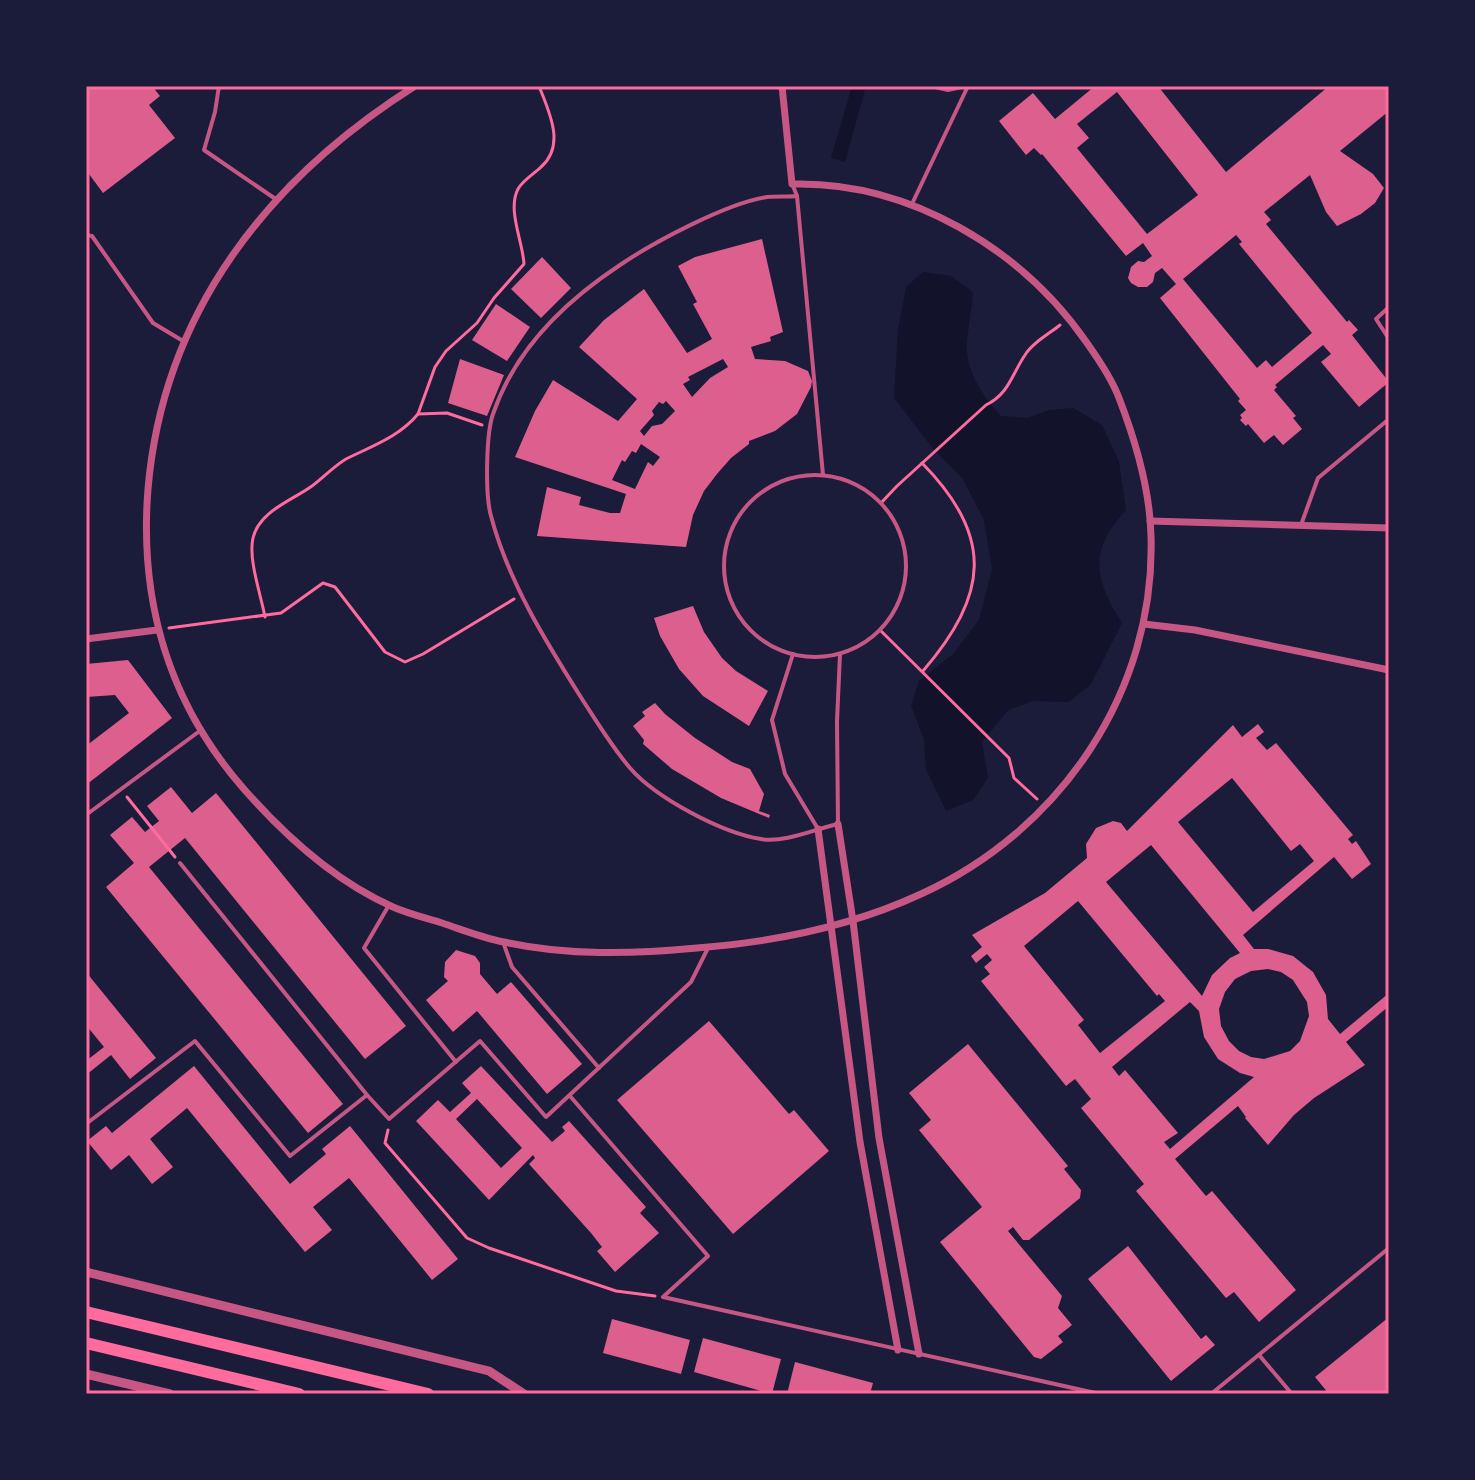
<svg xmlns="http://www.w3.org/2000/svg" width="1475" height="1480" viewBox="0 0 1475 1480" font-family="Figtree,sans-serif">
<rect width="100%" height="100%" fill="#1b1b3a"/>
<g fill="#12122b">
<path d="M 852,86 L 866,86 L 845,162 L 831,158 Z"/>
<path d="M 923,272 L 951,276 L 973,292 C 972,309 968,326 967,343 C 965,371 983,396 1001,416 L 1027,418 L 1049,410 L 1073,408 L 1102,425 L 1119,462 L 1126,510 C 1088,551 1094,579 1122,623 L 1091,684 L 1069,702 L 1033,701 L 1008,710 L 982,742 L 988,778 L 973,800 L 946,811 L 926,769 L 924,740 L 911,705 L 919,681 L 953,654 L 979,620 L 992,569 L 984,520 L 963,479 L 935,451 L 894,398 L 898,330 L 906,287 Z"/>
</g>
<g fill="#dd5f8e" fill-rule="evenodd">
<path d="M 86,86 L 152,86 L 160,96 L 149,105 L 175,138 L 103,193 L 86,170 Z"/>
<path d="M 1095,86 L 1158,86 L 1226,172 L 1329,86 L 1389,86 L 1389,111 L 1340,151 L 1373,174 L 1384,188 L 1375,203 L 1361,214 L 1337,226 L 1326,212 L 1310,175 L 1264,212 L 1271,220 L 1266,224 L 1347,322 L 1349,320 L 1358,330 L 1352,335 L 1389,382 L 1359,407 L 1321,362 L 1331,354 L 1323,345 L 1275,385 L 1277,387 L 1274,390 L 1296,416 L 1293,418 L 1302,429 L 1283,445 L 1274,435 L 1264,443 L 1248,424 L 1246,426 L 1240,420 L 1242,418 L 1240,415 L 1246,410 L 1238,401 L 1240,399 L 1160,298 L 1176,284 L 1162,268 L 1155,273 L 1153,282 L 1147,287 L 1138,287 L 1131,283 L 1128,278 L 1131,267 L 1138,261 L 1144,262 L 1152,256 L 1143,243 L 1126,256 L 1042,154 L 1041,155 L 1034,148 L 1026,155 L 999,121 L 1033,93 L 1055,119 ZM 1117,92 L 1198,195 L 1147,234 L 1077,148 L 1089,138 L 1077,124 ZM 1236,235 L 1242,242 L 1239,244 L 1312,333 L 1272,367 L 1266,360 L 1257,368 L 1183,279 Z"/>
<path d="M 762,239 L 783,332 L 770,337 L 771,341 L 751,347 L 755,359 L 785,361 L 808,371 L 812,381 L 811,387 L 797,414 L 775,431 L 749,441 L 749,444 L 731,458 L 717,474 L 704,491 L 693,515 L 686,547 L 537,536 L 547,487 L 581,497 L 579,505 L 610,513 L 620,513 L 626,494 L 515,457 L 535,411 L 553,380 L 618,421 L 637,399 L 579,347 L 604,320 L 644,289 L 687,353 L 712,339 L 693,304 L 697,302 L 678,266 L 695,257 ZM 723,359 L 728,367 L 710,378 L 692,397 L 683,384 L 690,380 L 688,377 ZM 666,401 L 675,411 L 662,424 L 652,426 L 644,436 L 640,431 L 654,415 L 652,411 L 659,402 L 663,404 ZM 641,444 L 660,457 L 653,466 L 648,462 L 635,489 L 612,480 L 622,460 L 625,462 L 632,451 L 636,453 Z"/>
<path d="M 542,257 L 571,288 L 541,318 L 511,289 Z"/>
<path d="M 496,304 L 530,327 L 507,361 L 472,340 Z"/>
<path d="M 460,359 L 504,375 L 487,416 L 448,403 Z"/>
<path d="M 693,606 L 704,632 L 722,658 L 736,671 L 768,691 L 749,726 L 703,696 L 679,669 L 660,636 L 654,618 Z"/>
<path d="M 128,660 L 172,718 L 86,785 L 86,746 L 129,713 L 115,695 L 86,697 L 86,664 Z"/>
<path d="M 655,703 L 665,714 L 695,738 L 732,762 L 750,769 L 764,794 L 759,811 L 770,815 L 769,818 L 721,798 L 672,769 L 643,744 L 644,740 L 633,726 L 645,716 L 642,712 Z"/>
<path d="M 1258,724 L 1264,732 L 1256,738 L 1267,750 L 1276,743 L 1353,835 L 1348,839 L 1352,844 L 1356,841 L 1371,864 L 1352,879 L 1334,857 L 1243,935 L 1254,949 L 1268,949 L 1293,956 L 1313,972 L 1326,995 L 1328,1019 L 1340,1034 L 1389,993 L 1389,1006 L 1346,1042 L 1365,1065 L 1314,1098 L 1294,1115 L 1268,1145 L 1245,1118 L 1246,1117 L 1238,1106 L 1175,1159 L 1206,1196 L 1212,1191 L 1296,1290 L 1259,1322 L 1234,1292 L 1226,1298 L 1136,1191 L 1144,1184 L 1081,1108 L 1091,1099 L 1075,1079 L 1066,1086 L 981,981 L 990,974 L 984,967 L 992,960 L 987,954 L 976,963 L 971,956 L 982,947 L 972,935 L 1045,893 L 1087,858 L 1086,844 L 1096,828 L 1113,821 L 1121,823 L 1127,831 L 1233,725 L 1242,737 ZM 1232,778 L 1291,851 L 1300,844 L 1314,861 L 1253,912 L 1178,822 ZM 1151,845 L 1240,953 L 1230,958 L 1212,975 L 1202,996 L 1106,882 ZM 1078,901 L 1157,996 L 1159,994 L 1165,1001 L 1100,1053 L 1078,1025 L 1084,1020 L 1024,946 ZM 1268,969 L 1281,972 L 1293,980 L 1307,1002 L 1309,1016 L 1300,1041 L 1290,1051 L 1264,1059 L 1251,1057 L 1239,1051 L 1229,1041 L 1221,1026 L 1219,1009 L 1225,992 L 1235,979 L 1251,971 ZM 1190,1002 L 1199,1011 L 1204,1037 L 1218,1059 L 1240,1073 L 1254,1077 L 1170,1149 L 1164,1142 L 1178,1133 L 1125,1070 L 1119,1076 L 1112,1067 Z"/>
<path d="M 171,787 L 192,813 L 216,793 L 406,1026 L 365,1059 L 185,838 L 149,867 L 343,1104 L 308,1133 L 106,887 L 134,863 L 110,835 L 132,817 L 145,832 L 159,821 L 147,806 Z"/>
<path d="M 456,950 L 475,956 L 480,963 L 480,974 L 497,994 L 511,982 L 582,1064 L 547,1094 L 477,1011 L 453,1032 L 426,1000 L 448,981 L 444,977 L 445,962 Z"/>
<path d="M 86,972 L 156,1058 L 130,1079 L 111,1055 L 86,1075 L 86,1061 L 104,1047 L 86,1025 Z"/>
<path d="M 709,1021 L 789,1114 L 794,1110 L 829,1151 L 733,1234 L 617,1100 Z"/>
<path d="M 968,1044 L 1068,1166 L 1064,1169 L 1081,1190 L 1080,1198 L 1029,1240 L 1023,1240 L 1013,1227 L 1008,1231 L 1062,1296 L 1058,1308 L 1072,1325 L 1058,1336 L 1063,1342 L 1041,1359 L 1034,1357 L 940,1242 L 982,1207 L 919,1130 L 931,1120 L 909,1093 Z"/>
<path d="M 194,1066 L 290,1184 L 326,1154 L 322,1149 L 350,1126 L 458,1259 L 432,1280 L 349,1178 L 313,1207 L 332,1230 L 305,1252 L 187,1108 L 150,1139 L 173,1167 L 152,1184 L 129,1155 L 111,1170 L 87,1141 L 106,1126 L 112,1133 Z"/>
<path d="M 481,1066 L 552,1142 L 565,1131 L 562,1127 L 569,1121 L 646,1207 L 640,1213 L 659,1233 L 615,1272 L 597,1251 L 602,1247 L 591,1233 L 529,1164 L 535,1158 L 533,1155 L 489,1200 L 416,1121 L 438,1100 L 450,1112 L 471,1093 L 462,1083 ZM 477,1099 L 522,1148 L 501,1168 L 456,1119 Z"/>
<path d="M 1128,1246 L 1201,1339 L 1206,1335 L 1215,1345 L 1171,1381 L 1088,1279 Z"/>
<path d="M 1389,1317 L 1389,1394 L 1329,1394 L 1315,1377 Z"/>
<path d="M 612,1319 L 690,1340 L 681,1374 L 603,1353 Z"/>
<path d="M 703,1338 L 781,1359 L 772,1394 L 694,1372 Z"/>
<path d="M 795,1362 L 873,1383 L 870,1394 L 787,1394 Z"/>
</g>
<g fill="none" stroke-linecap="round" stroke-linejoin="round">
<g stroke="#ff6b9d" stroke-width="3">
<path d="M 418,414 L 435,367 L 446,351 L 477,323 L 494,298 L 524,264 C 523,242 507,210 518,189 C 523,180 534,174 541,167 C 566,145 549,112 539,86"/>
<path d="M 922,463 C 995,537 988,595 923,671"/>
<path d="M 881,503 L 897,486 L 986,405 C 1009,394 1012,374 1025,355 C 1032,343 1049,334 1060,325"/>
<path d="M 265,617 C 261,595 248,559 253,538 C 259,511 293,500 312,486 C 323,478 334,466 346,459 C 372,446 399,437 418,414 L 447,413 L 482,425"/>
<path d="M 169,628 L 281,613 L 323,583 L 335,587 L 385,652 L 405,662 L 423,654 L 514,599"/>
<path d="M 880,630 L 1009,758 L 1014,778 L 1037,799"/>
<path d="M 127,797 L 175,857"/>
<path d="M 388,1130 L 385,1143 L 467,1238 L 489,1248 L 616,1291 L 655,1296"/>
</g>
<g stroke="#c65784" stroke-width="4">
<path d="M 219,86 L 215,112 L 204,150 L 277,200"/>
<path d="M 931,86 L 948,90 L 966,86"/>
<path d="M 793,186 L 797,196 L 823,475"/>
<path d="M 797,196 C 787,197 777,196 767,197 C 727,203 654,242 620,265 C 564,302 515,349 493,414 C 486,434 485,495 491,516 C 508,581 546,642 582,699 C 597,722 612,747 630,768 C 656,798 722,833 761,839 C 785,843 815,829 838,824 L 837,721 L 840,654"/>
<path d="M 911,206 L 968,86"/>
<path d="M 86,235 L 92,236 L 153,323 L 183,341"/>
<path d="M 1389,307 L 1376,319 L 1389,339"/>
<circle cx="815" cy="566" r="91"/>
<path d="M 1301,525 L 1318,478 L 1389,419"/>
<path d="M 793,654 L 772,720 L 785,774 L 818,829"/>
<path d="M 86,815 L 201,730"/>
<path d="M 180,863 L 367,1095"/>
<path d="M 389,905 L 364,948 L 456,1062"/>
<path d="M 503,942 L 512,967 L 599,1068"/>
<path d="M 570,1096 L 708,1256 L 663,1297 L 1100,1394"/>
<path d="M 86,1124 L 195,1041 L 290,1156 L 367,1095 L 389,1119 L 480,1041 L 546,1117 L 691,982 L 708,948"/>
<path d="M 1259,1355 L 1292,1394"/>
<path d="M 1211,1394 L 1389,1248"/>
</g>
<g stroke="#c65784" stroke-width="7">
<path d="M 415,86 C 268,179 163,312 148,489 C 139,601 169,703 243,788 C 285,836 334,881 393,907 C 409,914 426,918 442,923 C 463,930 483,938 504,942 C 567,956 633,954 697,948 C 775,942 850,927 921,894 C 1060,831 1156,691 1151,536 C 1150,489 1136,442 1119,398 C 1112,379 1099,360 1087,343 C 1022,249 909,181 792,184 L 782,86"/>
<path d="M 1150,521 L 1389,528"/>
<path d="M 1144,624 L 1195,630 L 1389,670"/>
<path d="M 86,639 L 157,630"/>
<path d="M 838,824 L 853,921 L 879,1138 L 919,1354"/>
<path d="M 818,829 L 860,1142 L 898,1350"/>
</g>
<g stroke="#c65784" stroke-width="9">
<path d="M 86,1272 L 489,1371 L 524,1394"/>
<path d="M 86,1374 L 170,1394"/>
</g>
<g stroke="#ff6b9d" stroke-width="12">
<path d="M 86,1312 L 428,1394"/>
<path d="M 86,1343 L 299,1394"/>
</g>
</g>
<rect width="1475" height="1480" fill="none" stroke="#1b1b3a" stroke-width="176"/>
<rect x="88" y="88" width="1299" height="1304" fill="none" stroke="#ff6b9d" stroke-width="3"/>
</svg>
